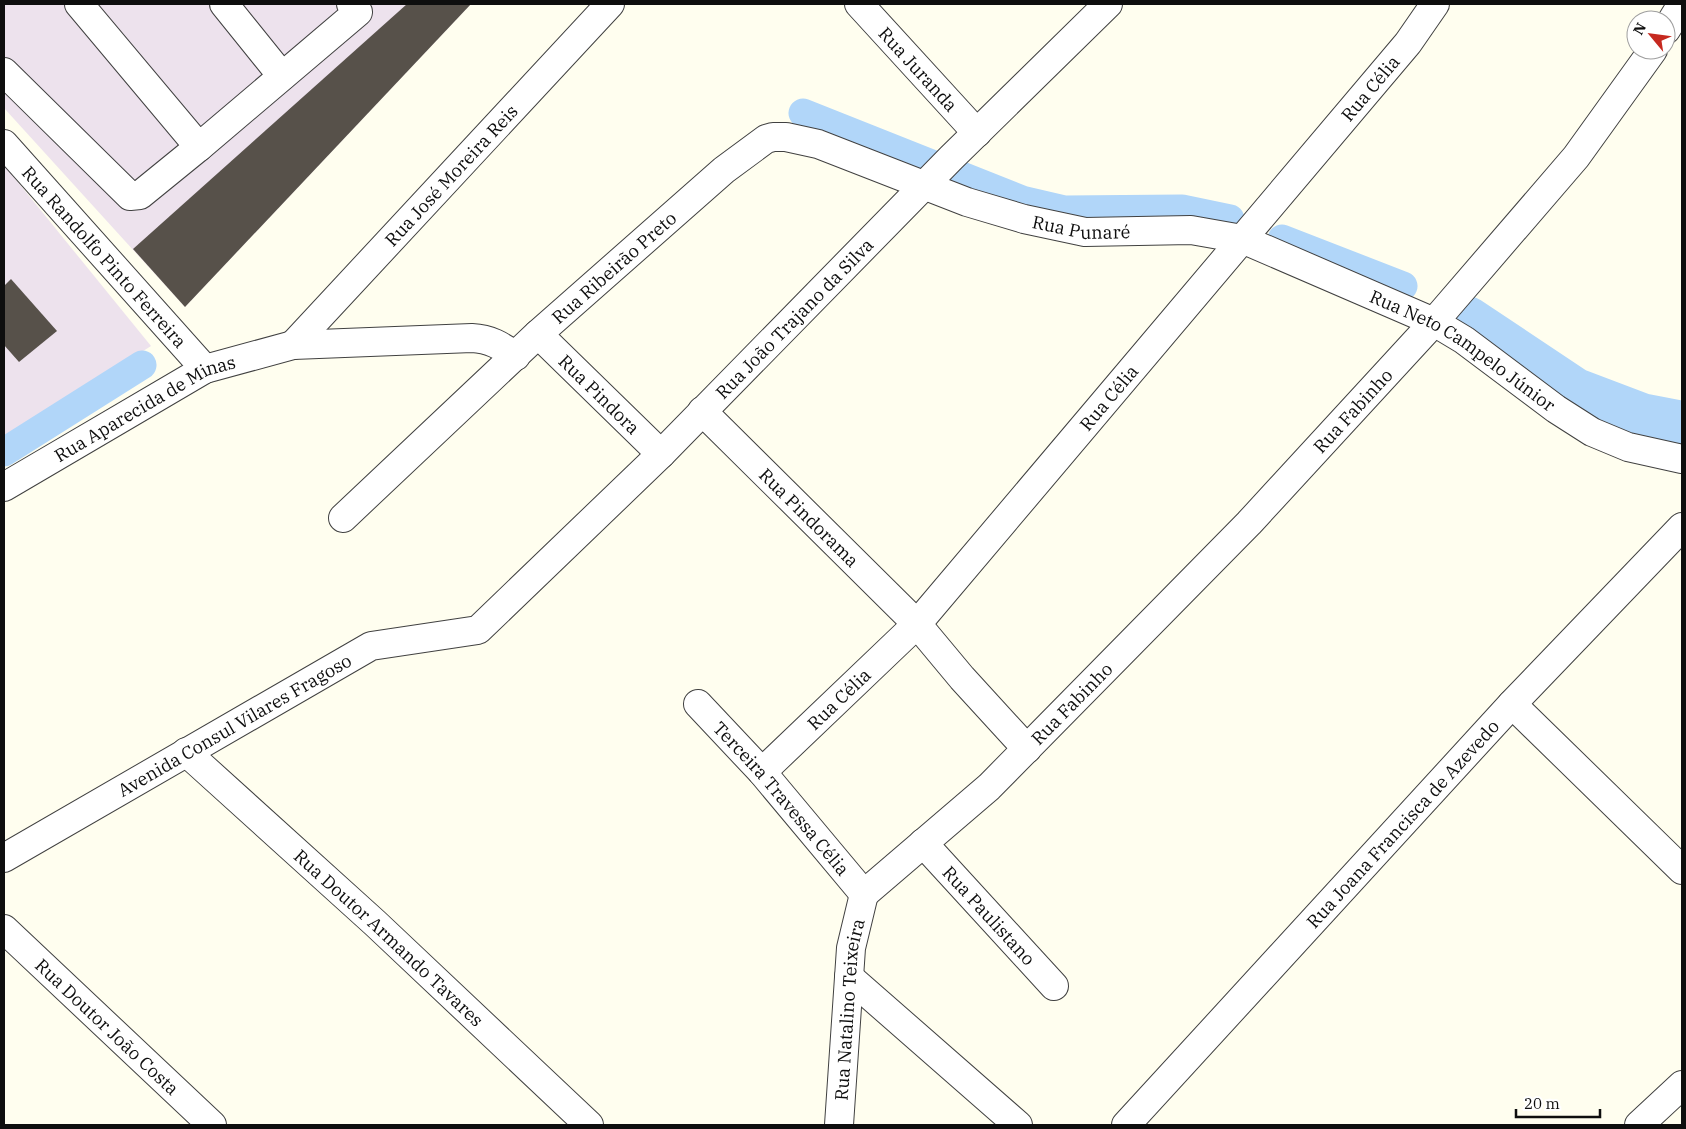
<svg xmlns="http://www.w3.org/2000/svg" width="1686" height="1129" viewBox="0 0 1686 1129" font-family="'IBM Plex Serif',serif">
<rect width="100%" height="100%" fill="#fffeef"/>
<g fill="#ede2ed">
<path d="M 4,4 L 471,4 L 185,307 L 4,108 Z"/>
<path d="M 4,165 L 151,346 L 4,440 Z"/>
</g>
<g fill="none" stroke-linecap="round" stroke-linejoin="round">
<g stroke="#b1d6f9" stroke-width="29">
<path d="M 803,113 L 1022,200 L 1065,210 L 1182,209 L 1230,219"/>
<path d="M 1282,239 L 1403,286"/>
<path d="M 4,452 L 142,365"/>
</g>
<path stroke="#b1d6f9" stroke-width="50" d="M 1467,321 L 1575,393 L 1641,418 L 1682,426"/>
</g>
<g fill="#57514a">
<path d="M 407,4 L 471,4 L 185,307 L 133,249 Z"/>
<path d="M 11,279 L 57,331 L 19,362 L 4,345 L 4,286 Z"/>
</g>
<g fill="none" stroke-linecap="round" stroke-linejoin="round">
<defs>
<g id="minor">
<path d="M 79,4 L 199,147 L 358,12 L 351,4"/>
<path d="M 224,4 L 282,76"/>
<path id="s1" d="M 859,4 L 977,133"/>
<path d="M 1666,30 L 1682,4"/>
<path d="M 4,72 L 130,196 L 140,195 L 199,147"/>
<path id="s2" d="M 4,144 L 205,369"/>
<path id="s3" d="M 538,334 L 661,454"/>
<path id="s4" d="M 293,345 L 610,4"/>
<path id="s5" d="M 702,411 L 917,624 L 962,678 L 1027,749"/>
<path id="s6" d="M 4,487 L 205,369 L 293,345 L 472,338 C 491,339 501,346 516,356"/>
<path id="s7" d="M 343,518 L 538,334 L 724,170 L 766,139 L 773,137 L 786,137 L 818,144 L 967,202 L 1024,219 L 1085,232 L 1191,230 L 1242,239 L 1434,322 L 1464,340 L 1556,409 L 1592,432 L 1628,447 L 1682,459"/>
<path id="s8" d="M 698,704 L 762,772 L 864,894"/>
<path d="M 1512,704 L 1682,870"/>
<path id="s9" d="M 186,752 L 375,923 L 589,1125"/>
<path id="s10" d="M 762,772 L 917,624 L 1408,43 L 1435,4"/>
<path id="s11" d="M 923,843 L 1054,986"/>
<path id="s12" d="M 4,858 L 371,646 L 478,630 L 661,454 L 951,158 L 1108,4"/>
<path id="s13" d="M 864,894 L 989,787 L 1249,523 L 1434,322 L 1576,157 L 1653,50"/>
<path id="s14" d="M 4,929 L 212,1125"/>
<path d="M 849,977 L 1018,1125"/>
<path id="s15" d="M 839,1125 L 851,948 L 864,894"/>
<path id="s16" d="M 1126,1125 L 1512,704 L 1682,527"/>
<path d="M 1639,1125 L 1682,1085"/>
</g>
</defs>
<use href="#minor" stroke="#414141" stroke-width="30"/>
<use href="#minor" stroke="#fff" stroke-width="28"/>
</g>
<g text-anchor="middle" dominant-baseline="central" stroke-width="5" stroke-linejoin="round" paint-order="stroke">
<g font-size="18" fill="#0e0e0e" stroke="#fff">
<text stroke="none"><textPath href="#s1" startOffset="88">Rua Juranda</textPath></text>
<text stroke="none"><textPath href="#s10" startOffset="916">Rua Célia</textPath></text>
<text stroke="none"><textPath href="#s4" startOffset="232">Rua José Moreira Reis</textPath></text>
<text stroke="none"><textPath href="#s7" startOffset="899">Rua Punaré</textPath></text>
<text stroke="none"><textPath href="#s2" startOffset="151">Rua Randolfo Pinto Ferreira</textPath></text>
<text stroke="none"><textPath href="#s7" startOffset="369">Rua Ribeirão Preto</textPath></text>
<text stroke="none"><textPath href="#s12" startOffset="976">Rua João Trajano da Silva</textPath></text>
<text stroke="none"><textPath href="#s7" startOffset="1309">Rua Neto Campelo Júnior</textPath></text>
<text stroke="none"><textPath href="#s3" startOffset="86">Rua Pindora</textPath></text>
<text stroke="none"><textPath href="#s10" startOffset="511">Rua Célia</textPath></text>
<text stroke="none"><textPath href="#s6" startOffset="162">Rua Aparecida de Minas</textPath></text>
<text stroke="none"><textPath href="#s13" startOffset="688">Rua Fabinho</textPath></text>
<text stroke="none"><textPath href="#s5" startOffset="151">Rua Pindorama</textPath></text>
<text stroke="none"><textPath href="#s10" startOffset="106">Rua Célia</textPath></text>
<text stroke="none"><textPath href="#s13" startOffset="282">Rua Fabinho</textPath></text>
<text stroke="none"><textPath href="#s12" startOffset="266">Avenida Consul Vilares Fragoso</textPath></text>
<text stroke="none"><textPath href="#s8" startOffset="126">Terceira Travessa Célia</textPath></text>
<text stroke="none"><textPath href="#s16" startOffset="409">Rua Joana Francisca de Azevedo</textPath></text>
<text stroke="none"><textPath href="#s11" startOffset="98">Rua Paulistano</textPath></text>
<text stroke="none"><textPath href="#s9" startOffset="275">Rua Doutor Armando Tavares</textPath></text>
<text stroke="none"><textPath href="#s15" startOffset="116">Rua Natalino Teixeira</textPath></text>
<text stroke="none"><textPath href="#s14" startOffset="142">Rua Doutor João Costa</textPath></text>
</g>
</g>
<rect width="1686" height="1129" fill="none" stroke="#0e0e0e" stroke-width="10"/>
<g transform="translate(1651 35) rotate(299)"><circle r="24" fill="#ffffff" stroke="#9f9f9f"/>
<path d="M0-4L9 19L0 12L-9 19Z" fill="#c6291f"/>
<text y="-8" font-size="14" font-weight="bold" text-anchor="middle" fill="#0e0e0e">N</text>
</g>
<path d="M1516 1109v8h84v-8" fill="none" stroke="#0e0e0e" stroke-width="2.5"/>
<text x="1524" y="1109" font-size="15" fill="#0e0e0e" stroke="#ffffff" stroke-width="4" paint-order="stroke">20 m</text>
</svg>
